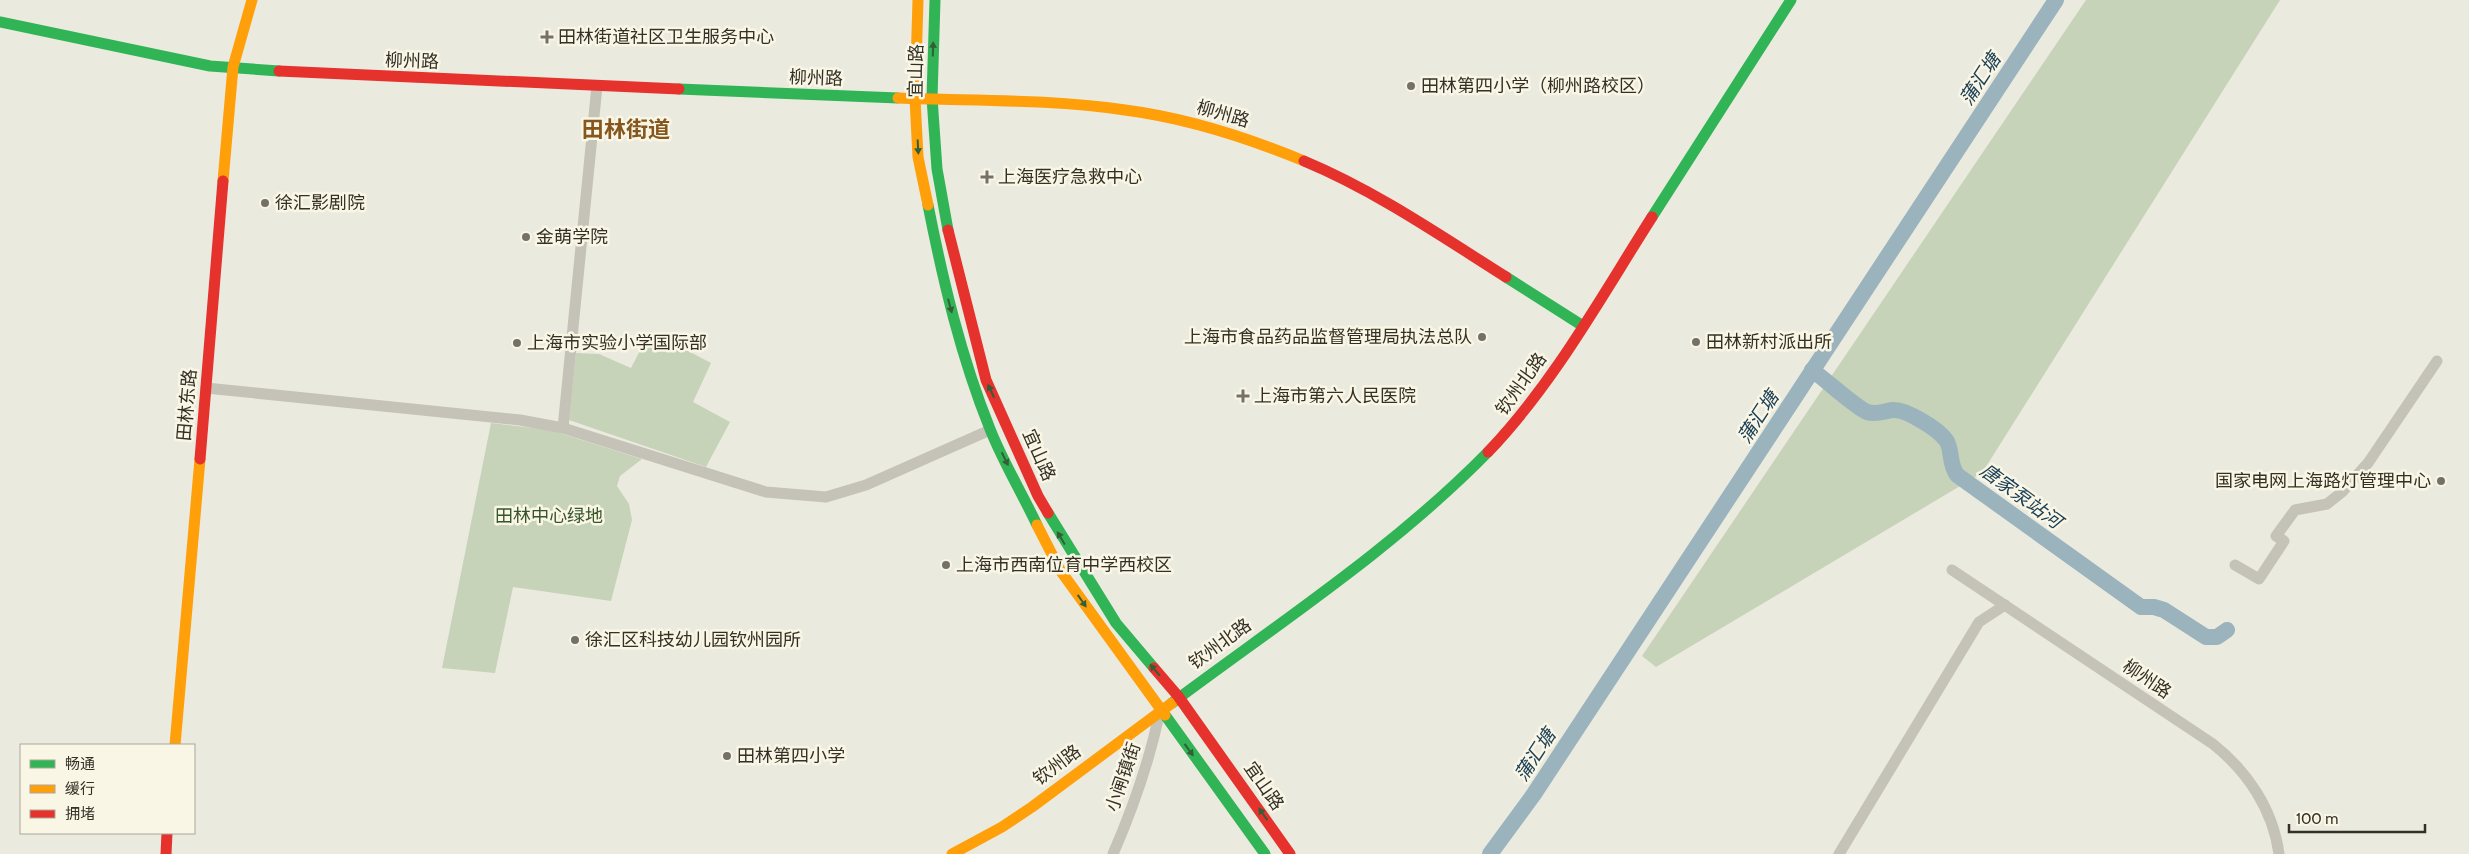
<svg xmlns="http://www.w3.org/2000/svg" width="2469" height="854" viewBox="0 0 2469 854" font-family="Cabin,'Noto Sans SC',sans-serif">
<rect width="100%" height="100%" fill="#ebeadf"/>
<g fill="#c6d3b8">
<path d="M 2086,0 L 2280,0 L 1982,473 L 1656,667 L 1642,656 Z"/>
<path d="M 650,331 L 711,363 L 693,402 L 730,422 L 706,467 L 569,420 L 576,353 L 599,354 L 631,368 Z"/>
<path d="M 491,423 L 550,430 L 642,459 L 620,476 L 617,486 L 629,504 L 632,520 L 611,601 L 513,587 L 495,673 L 442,668 Z"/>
</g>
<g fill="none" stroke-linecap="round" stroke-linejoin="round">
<g stroke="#9ab3bd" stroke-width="16">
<path d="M 1812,370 C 1825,379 1855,407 1867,412 C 1877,415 1884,411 1893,410 C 1906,409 1938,429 1946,440 C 1953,450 1948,462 1957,475 L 2141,607 L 2154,607 L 2164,610 L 2206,637 L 2217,637 L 2227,630"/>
<path d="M 1490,854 L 1534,794 L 2056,0"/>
</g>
<g stroke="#c5c2b8" stroke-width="11">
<path d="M 206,388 L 520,420 L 563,428 L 766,492 L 826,497 L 866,485 L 990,430"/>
<path d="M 563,428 L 597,86"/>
<path d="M 2235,565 L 2259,579 L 2284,541 L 2276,536 L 2295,510 L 2327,504 L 2342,492 L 2368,463 L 2437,361"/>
<path d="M 1952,570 L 2213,744 C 2247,771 2273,809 2279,854"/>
<path d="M 1113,854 C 1133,808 1150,760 1160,710"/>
<path d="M 1839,854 L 1979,622 L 2005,605"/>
</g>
<g stroke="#30b455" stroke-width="11">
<path d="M 935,0 L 932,98 L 937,169 L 948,230"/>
<path d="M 0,22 L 210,66 L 279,71"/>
<path d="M 679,89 L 898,98"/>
<path d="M 928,205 C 943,281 961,357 990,429 C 1003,462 1022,493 1037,525"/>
<path d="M 1652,217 L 1791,0"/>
<path d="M 1506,277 L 1583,326"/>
<path d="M 1048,513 L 1116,623 L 1154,668"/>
<path d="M 1172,703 C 1279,623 1394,548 1488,452"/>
<path d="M 1165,715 L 1265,854"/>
</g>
<g stroke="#ff9f0a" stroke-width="11">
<path d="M 918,0 L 915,99 L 918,157 L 928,205"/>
<path d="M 898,98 C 973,101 1050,99 1125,110 C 1187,118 1246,137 1304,161"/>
<path d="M 223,181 L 233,67 L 252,0"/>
<path d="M 1037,525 L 1060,570 L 1165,715"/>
<path d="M 175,745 L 200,459"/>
<path d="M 952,854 L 1002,827 L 1032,807 L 1172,703"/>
</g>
<g stroke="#e5322d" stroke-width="11">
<path d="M 279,71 L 679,89"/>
<path d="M 1304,161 C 1376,191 1441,236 1506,277"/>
<path d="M 948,230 L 986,380 L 1038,496 L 1048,513"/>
<path d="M 1488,452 C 1554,383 1601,297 1652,217"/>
<path d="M 200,459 L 223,181"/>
<path d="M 1154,668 L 1178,696 L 1290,854"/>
<path d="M 166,854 L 167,833"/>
</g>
</g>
<defs><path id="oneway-solid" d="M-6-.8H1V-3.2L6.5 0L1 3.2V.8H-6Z" transform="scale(1.25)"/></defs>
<g fill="#335e36">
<use href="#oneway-solid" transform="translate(933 49) rotate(-88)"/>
<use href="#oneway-solid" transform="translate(918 147) rotate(87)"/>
<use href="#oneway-solid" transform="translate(950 306) rotate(75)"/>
<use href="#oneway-solid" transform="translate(991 391) rotate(-115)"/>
<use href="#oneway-solid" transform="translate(1005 459) rotate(64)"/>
<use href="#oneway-solid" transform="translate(1061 538) rotate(-121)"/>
<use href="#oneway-solid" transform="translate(1082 601) rotate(55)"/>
<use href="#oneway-solid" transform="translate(1155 670) rotate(-130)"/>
<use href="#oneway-solid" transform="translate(1189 750) rotate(54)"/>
<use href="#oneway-solid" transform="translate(1263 814) rotate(-125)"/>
</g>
<g fill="#757167" stroke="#f9f6e5" stroke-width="2">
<path d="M544.5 29.5h5v5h5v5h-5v5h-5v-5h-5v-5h5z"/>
<circle cx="1411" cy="86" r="5"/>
<path d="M984.5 169.5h5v5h5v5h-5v5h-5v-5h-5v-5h5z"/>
<circle cx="265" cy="203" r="5"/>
<circle cx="526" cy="237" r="5"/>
<circle cx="1482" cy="337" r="5"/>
<circle cx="1696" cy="342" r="5"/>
<circle cx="517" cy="343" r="5"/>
<path d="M1240.5 388.5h5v5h5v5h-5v5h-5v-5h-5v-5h5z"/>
<circle cx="2441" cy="481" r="5"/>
<circle cx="946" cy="565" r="5"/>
<circle cx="575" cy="640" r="5"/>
<circle cx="727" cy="756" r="5"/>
</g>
<g text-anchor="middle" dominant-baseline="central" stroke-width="5" stroke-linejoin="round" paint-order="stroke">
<g font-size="18" fill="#353026" stroke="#f9f6e5" text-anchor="start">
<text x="558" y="37">田林街道社区卫生服务中心</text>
<text x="1421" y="86">田林第四小学（柳州路校区）</text>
<text x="998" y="177">上海医疗急救中心</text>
<text x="275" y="203">徐汇影剧院</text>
<text x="536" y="237">金萌学院</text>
<text x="1472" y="337" text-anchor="end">上海市食品药品监督管理局执法总队</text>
<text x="1706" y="342">田林新村派出所</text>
<text x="527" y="343">上海市实验小学国际部</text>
<text x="1254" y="396">上海市第六人民医院</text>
<text x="2431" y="481" text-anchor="end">国家电网上海路灯管理中心</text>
<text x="956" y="565">上海市西南位育中学西校区</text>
<text x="585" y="640">徐汇区科技幼儿园钦州园所</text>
<text x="737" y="756">田林第四小学</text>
</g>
<g font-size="18" fill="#353026" stroke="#f9f6e5">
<text transform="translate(412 61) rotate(2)">柳州路</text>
<text transform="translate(916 71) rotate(-89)">宜山路</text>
<text transform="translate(816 78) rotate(2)">柳州路</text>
<text transform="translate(1223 114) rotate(16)">柳州路</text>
<text transform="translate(1521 384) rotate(-54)">钦州北路</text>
<text transform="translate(187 405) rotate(-85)">田林东路</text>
<text transform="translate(1039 455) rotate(66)">宜山路</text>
<text transform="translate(1220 644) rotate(-36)">钦州北路</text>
<text transform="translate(2147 679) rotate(34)">柳州路</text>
<text transform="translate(1057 765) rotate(-37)">钦州路</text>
<text transform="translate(1123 777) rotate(-71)">小闸镇街</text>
<text transform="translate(1264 786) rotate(55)">宜山路</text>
</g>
<g font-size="18" fill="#37542a" stroke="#f9f6e5">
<text x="549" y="516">田林中心绿地</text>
</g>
<g font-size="19" font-style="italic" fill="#1c4057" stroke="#f9f6e5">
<text transform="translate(1980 79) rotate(-57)">蒲汇塘</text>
<text transform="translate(1758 417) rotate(-57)">蒲汇塘</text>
<text transform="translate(2021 496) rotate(36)">唐家泵站河</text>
<text transform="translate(1535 755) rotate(-57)">蒲汇塘</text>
</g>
<g font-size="22" font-weight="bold" fill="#85571e" stroke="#f9f6e5">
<text x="626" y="129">田林街道</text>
</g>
</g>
<rect x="20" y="744" width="175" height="90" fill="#f9f6e5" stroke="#aba799"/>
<rect x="30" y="760" width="25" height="8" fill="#30b455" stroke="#aba799"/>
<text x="65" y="769" font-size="15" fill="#353026">畅通</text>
<rect x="30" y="785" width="25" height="8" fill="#ff9f0a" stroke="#aba799"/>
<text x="65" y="794" font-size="15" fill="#353026">缓行</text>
<rect x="30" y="810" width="25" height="8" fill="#e5322d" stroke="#aba799"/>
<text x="65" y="819" font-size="15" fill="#353026">拥堵</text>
<path d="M2289 824v8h136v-8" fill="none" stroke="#353026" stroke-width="2.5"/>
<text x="2296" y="824" font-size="15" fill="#353026" stroke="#f9f6e5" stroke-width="4" paint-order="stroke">100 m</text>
</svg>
